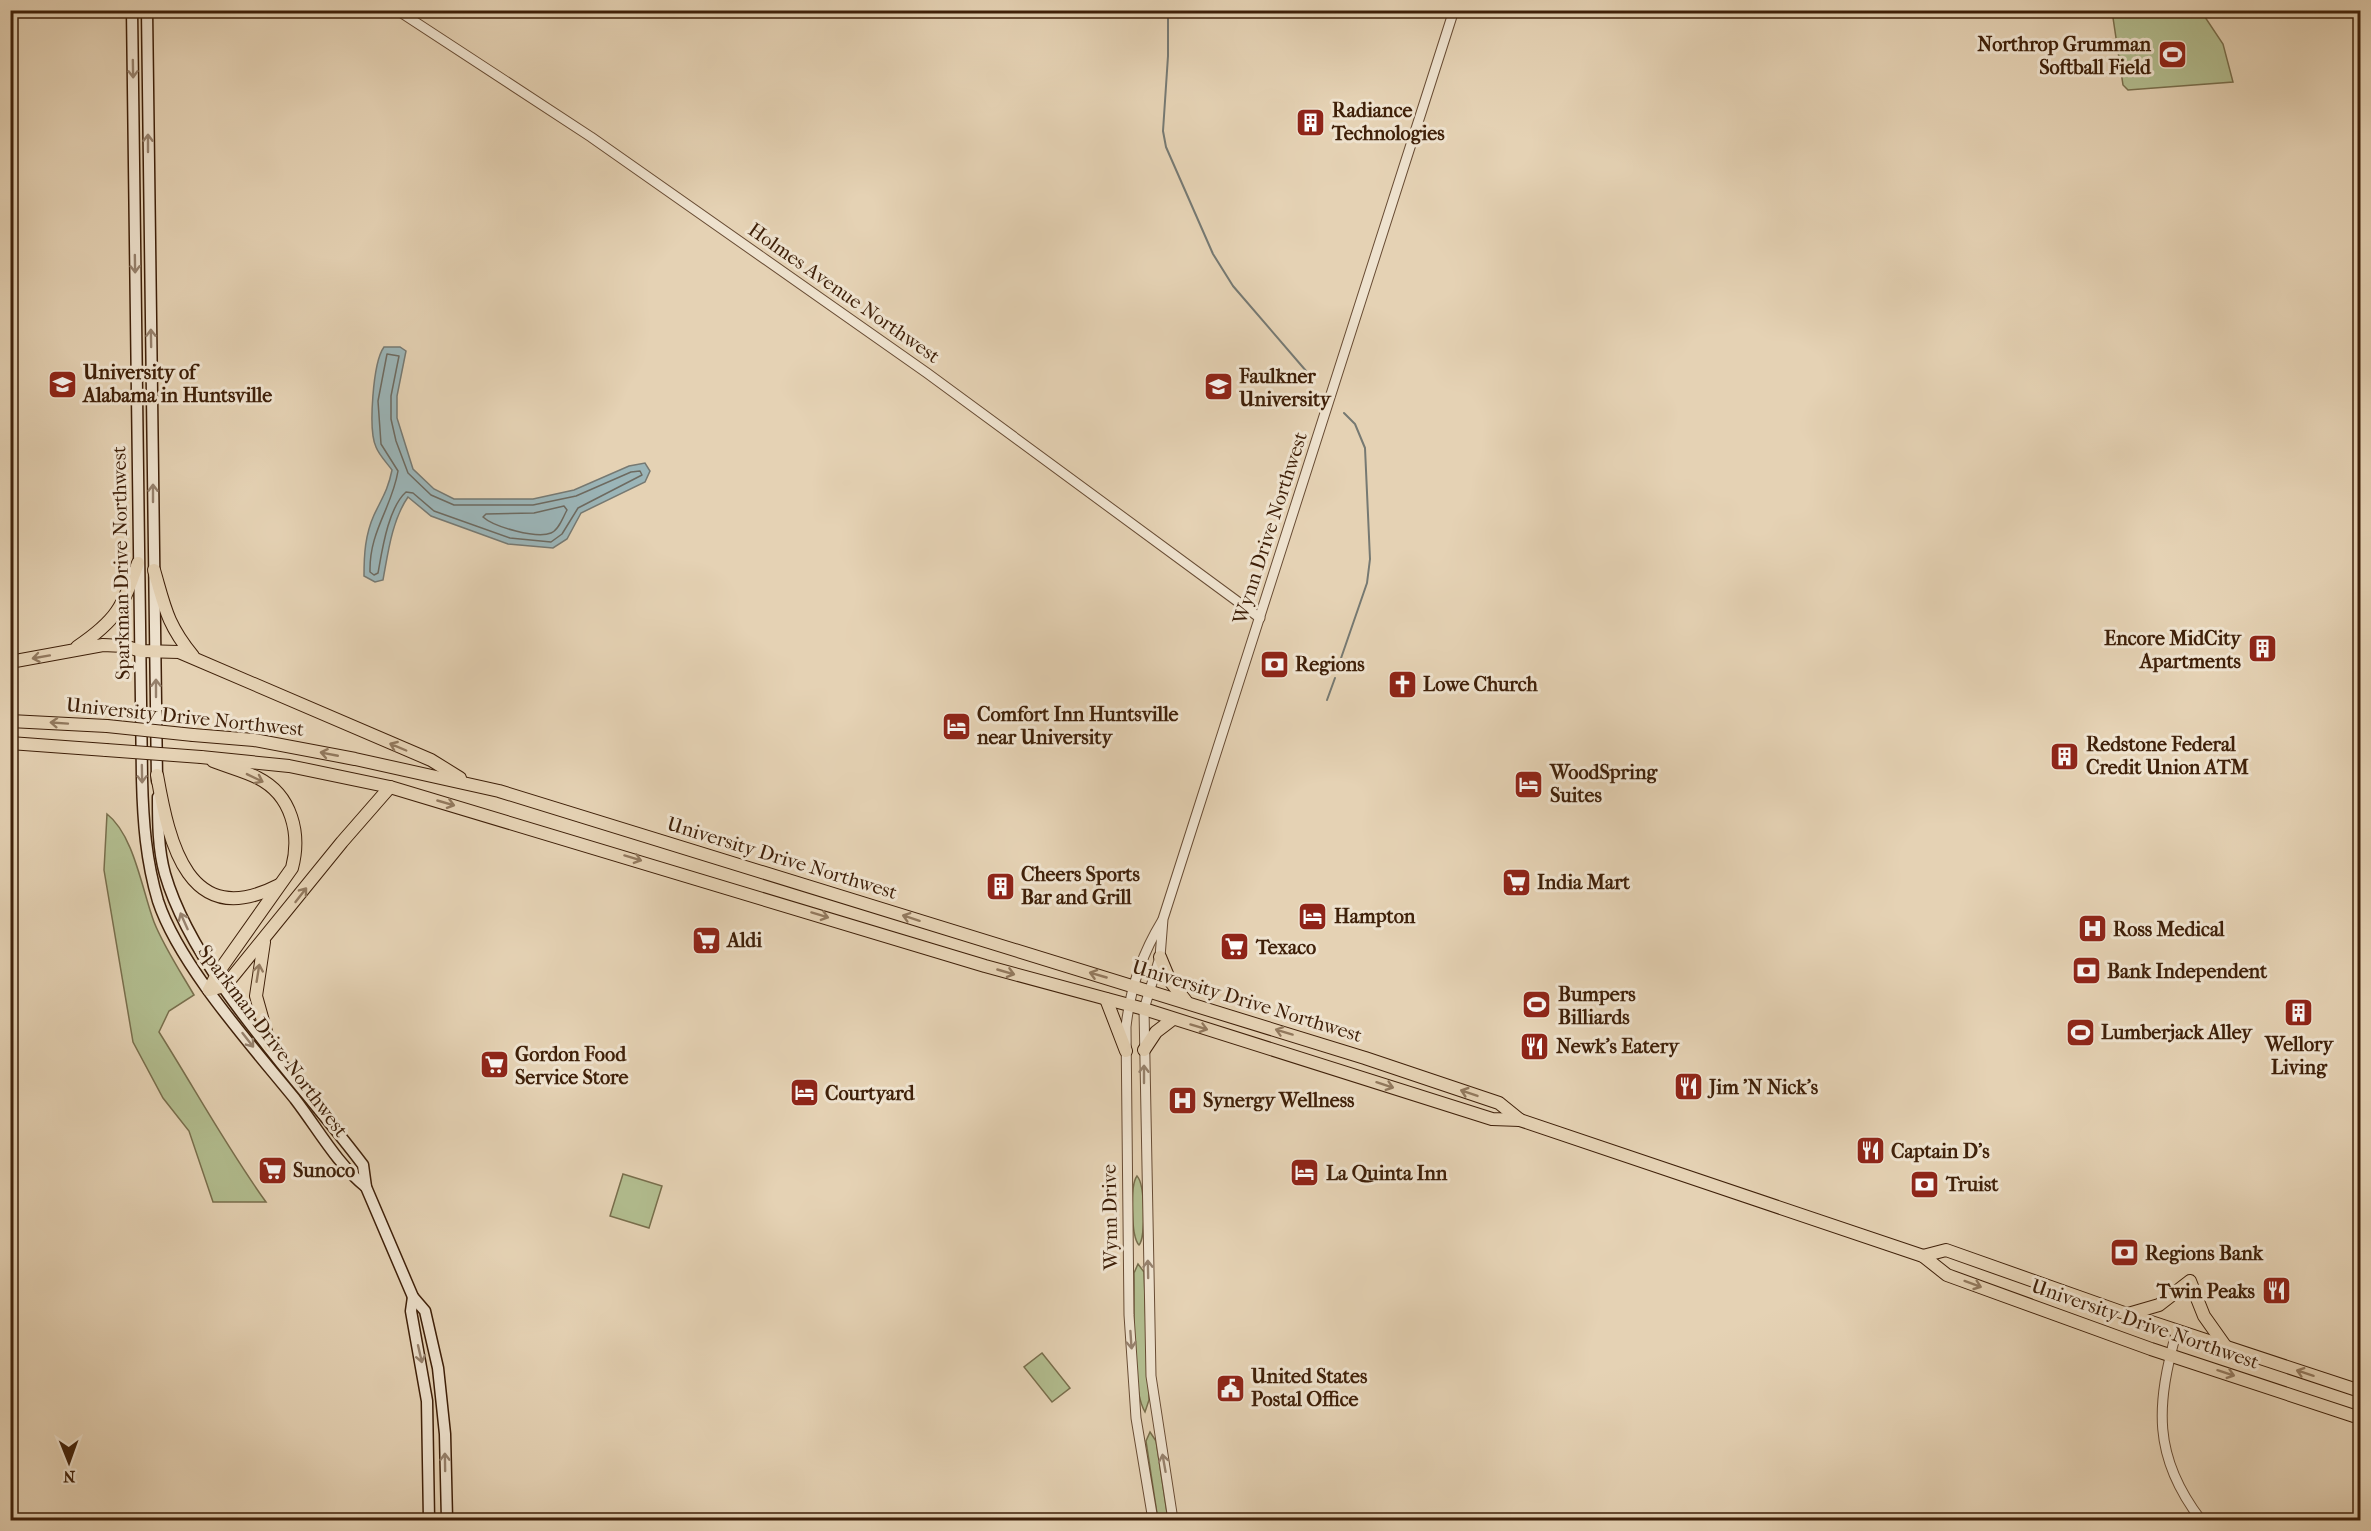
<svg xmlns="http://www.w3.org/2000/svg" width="2371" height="1531" viewBox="0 0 2371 1531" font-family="'IM FELL French Canon',serif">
<rect width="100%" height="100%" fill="#e5d2b4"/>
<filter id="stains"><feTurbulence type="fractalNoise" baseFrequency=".00333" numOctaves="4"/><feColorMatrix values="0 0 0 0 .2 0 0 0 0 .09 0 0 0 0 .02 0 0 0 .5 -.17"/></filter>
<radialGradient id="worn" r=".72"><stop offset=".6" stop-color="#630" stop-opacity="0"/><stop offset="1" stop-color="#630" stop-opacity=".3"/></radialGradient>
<g fill="#b2bd8f" stroke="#786e4c" stroke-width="1.5">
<path d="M 2112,11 L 2201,11 L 2223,44 L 2233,82 L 2128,90 L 2123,85 Z"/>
<path d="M 107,814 C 134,835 142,890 154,922 C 164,947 180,971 194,995 L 169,1011 L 159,1032 C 195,1089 227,1148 266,1202 L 213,1202 L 189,1131 L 163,1098 L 133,1042 L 104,870 Z"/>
<path d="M 623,1174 L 662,1186 L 649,1228 L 610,1216 Z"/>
<path d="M 1137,1176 C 1145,1184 1146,1237 1139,1245 C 1131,1237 1130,1185 1137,1176 Z"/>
<path d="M 1138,1264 L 1144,1272 L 1149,1400 L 1145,1412 C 1130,1386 1135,1306 1134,1273 Z"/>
<path d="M 1042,1353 L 1070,1388 L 1052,1402 L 1024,1367 Z"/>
<path d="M 1150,1432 L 1156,1441 L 1168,1520 L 1158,1520 L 1146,1441 Z"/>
</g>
<path fill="#9bb5b8" stroke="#767972" stroke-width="1.5" d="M 384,347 L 400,347 L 406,351 L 397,396 L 397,418 L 413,469 L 434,489 L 454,499 L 533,499 L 574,490 L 629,466 L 645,463 L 650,471 L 645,482 L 581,513 L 567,539 L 553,548 L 508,544 L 431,516 L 408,497 C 392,520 388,553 383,580 L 375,582 L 364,576 C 364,555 365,535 374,515 C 382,498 388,490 392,470 C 387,463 379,455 376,447 C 368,430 373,362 384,347 Z"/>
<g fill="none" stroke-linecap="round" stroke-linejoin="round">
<g stroke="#6d6a60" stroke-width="1.5">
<path d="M 387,354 L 399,356 L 391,396 L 391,419 L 396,441 L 408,473 L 431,495 L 454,505 L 533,505 L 576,496 L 631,472 L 640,471 L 642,475 L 578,508 L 562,534 L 551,542 L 510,538 L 434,511 L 413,493 L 406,492 C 388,508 382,551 378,573 L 374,575 L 370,572 C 369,531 392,508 398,471 L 381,444 L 378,401 Z"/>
<path d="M 564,506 L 567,510 C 563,517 559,530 551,533 C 537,539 494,527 483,517 L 486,514 L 534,513 Z"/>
</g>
<g stroke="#767972" stroke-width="2">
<path d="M 1168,10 L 1168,56 L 1163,131 L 1166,147 L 1213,254 L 1233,286 L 1313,379"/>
<path d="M 1339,664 L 1367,583 L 1370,559 L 1365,448 L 1355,424 L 1344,413"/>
<path d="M 1327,700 L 1335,678"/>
</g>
<defs>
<g id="tertiary">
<path d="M 397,10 L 591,137 L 927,373 L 1260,618"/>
<path d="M 2177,1330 C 2156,1405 2152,1456 2201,1520"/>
<path d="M 1153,1520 L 1136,1418 L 1129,1315 L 1126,1027 C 1130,989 1142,954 1162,921"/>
<path d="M 1173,1520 L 1151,1376 L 1144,1009 L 1160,957 L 1163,919 L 1454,10"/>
</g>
<g id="secondary">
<path d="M 132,10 L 142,779 C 143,821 146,861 158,901 C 179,965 252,1046 295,1099 C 318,1129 337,1164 366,1187"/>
<path d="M 147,10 L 157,781"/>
<path d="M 158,797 C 158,822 158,849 165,874 C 194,974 300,1081 363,1165 L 366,1187 L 413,1297 L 425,1311 L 438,1368 L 445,1434 L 447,1520"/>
<path d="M 413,1297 L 411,1311 L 427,1401 L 429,1520"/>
</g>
<g id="trunk">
<path d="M 154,570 C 165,608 167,624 193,656"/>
<path d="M 77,647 C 117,620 122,608 138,563"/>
<path d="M 10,662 L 103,645 L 124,646 L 141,651 L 179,652 L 431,760 L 460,778"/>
<path d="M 10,721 L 107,726"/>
<path d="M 193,735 L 254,740 L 355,759 L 499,791 L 1365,1058 L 1499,1103 L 1520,1120"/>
<path d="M 10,743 L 106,750"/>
<path d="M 201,757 L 289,766 L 390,787 L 985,966 L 1144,1009 L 1492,1119 L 1520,1120 L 1923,1256 L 1947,1275 L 2151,1349 L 2360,1418"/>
<path d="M 157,775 C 169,843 188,932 279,885"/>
<path d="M 264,942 L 256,996 L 270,1046"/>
<path d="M 1160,957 L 1170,981 L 1186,1001"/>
<path d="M 209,990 L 217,974 L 292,868 C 301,834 292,795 258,778 C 244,771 228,767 213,761"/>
<path d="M 209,990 L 225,986 L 342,842 L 390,787"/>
<path d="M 1106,999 L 1126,1051"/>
<path d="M 1144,1050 L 1156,1032 L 1173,1019"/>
<path d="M 1923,1256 L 1946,1250 L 2127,1314 L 2360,1391"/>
<path d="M 2128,1314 L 2159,1305 L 2190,1281 L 2204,1316 L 2226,1347"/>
</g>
</defs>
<use href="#tertiary" stroke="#684c34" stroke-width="11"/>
<use href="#secondary" stroke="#3f2009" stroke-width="13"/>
<use href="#trunk" stroke="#3f2009" stroke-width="14"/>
<use href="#tertiary" stroke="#eee2ce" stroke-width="9"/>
<use href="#secondary" stroke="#eee2ce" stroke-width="10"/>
<use href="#trunk" stroke="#e5d2b4" stroke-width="12"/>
<defs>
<g id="trunk-bridge">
<path d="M 107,726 L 193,735"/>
<path d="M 106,750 L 201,757"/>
</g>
</defs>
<use href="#trunk-bridge" stroke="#3f2009" stroke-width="14" stroke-linecap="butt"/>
<use href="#trunk-bridge" stroke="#e5d2b4" stroke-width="12"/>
</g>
<defs><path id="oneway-shaft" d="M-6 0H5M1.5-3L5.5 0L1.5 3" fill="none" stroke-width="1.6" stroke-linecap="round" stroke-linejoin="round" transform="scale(1.5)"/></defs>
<g stroke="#96816c">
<use href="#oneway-shaft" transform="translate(133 69) rotate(89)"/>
<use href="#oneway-shaft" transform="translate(148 143) rotate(-90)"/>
<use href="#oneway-shaft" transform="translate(135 264) rotate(89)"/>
<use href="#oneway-shaft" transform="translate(151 338) rotate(-91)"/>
<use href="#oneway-shaft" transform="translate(153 493) rotate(-90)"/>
<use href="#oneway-shaft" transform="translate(156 688) rotate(-90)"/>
<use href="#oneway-shaft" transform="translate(142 774) rotate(89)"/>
<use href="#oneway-shaft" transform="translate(184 921) rotate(-114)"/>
<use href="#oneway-shaft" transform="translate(248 1040) rotate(52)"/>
<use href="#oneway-shaft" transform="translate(1144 1074) rotate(-90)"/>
<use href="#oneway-shaft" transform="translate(1148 1269) rotate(-91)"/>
<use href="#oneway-shaft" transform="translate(1131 1340) rotate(86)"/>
<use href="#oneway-shaft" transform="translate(420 1354) rotate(77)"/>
<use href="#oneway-shaft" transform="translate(445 1462) rotate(-91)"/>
<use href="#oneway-shaft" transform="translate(1164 1463) rotate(-100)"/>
</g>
<g stroke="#92795e">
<use href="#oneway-shaft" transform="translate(41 657) rotate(170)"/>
<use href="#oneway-shaft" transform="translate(59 723) rotate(-176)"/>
<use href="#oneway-shaft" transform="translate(398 747) rotate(-157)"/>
<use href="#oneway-shaft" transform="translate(329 754) rotate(-169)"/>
<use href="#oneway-shaft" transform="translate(255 778) rotate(26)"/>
<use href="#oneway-shaft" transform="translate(446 803) rotate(16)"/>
<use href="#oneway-shaft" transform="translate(633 858) rotate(17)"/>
<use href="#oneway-shaft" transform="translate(301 895) rotate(-52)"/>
<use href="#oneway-shaft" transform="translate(820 915) rotate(17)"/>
<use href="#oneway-shaft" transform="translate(911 918) rotate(-162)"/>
<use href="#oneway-shaft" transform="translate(1006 972) rotate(16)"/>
<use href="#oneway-shaft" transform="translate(258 973) rotate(-81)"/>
<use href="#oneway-shaft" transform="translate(1098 975) rotate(-164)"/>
<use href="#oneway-shaft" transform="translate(1199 1027) rotate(17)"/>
<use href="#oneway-shaft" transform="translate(1284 1032) rotate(-163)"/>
<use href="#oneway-shaft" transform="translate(1385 1085) rotate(18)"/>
<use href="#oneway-shaft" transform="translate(1469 1093) rotate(-161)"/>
<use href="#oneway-shaft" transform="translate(1973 1284) rotate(20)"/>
<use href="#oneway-shaft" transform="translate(2226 1373) rotate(18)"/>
<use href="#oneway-shaft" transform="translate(2305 1373) rotate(-162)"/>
</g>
<defs>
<symbol id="stadium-square" viewBox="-11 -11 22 22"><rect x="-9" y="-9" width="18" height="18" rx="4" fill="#8f2418" stroke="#eee2ce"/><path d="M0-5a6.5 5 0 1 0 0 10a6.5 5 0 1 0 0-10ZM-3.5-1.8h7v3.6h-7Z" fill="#fff"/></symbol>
<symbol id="building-square" viewBox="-11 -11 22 22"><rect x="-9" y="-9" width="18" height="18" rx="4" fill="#8f2418" stroke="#eee2ce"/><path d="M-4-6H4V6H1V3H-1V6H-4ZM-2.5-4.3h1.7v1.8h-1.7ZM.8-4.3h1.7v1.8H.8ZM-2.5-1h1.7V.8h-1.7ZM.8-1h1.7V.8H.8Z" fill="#fff"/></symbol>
<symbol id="university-square" viewBox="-11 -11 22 22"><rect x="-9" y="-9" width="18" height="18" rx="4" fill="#8f2418" stroke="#eee2ce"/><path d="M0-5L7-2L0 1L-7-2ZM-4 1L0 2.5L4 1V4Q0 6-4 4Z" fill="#fff"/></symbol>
<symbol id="bank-square" viewBox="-11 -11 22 22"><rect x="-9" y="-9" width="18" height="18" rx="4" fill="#8f2418" stroke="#eee2ce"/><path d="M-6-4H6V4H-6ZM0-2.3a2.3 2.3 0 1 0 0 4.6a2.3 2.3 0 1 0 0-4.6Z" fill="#fff"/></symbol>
<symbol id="church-square" viewBox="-11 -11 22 22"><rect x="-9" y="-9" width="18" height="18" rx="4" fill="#8f2418" stroke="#eee2ce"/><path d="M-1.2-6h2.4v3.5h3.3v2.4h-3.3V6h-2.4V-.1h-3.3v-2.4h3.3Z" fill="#fff"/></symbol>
<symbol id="hotel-square" viewBox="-11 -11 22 22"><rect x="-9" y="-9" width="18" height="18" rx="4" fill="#8f2418" stroke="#eee2ce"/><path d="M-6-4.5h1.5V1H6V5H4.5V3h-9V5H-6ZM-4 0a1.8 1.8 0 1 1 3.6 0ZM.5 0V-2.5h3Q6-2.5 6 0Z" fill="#fff"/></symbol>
<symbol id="supermarket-square" viewBox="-11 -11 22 22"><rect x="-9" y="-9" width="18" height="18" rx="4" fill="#8f2418" stroke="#eee2ce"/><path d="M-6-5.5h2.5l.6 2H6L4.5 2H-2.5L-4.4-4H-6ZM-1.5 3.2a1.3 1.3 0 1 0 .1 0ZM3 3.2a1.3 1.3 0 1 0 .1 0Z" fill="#fff"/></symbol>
<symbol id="hospital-square" viewBox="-11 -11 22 22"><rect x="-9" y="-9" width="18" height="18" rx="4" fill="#8f2418" stroke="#eee2ce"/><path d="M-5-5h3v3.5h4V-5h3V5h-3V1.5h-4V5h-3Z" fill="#fff"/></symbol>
<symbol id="restaurant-square" viewBox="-11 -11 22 22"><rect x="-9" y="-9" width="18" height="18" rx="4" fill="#8f2418" stroke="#eee2ce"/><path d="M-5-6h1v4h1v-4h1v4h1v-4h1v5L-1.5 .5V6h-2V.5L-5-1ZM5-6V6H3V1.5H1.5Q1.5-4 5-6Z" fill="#fff"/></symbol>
<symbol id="civic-square" viewBox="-11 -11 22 22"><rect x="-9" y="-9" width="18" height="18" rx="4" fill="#8f2418" stroke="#eee2ce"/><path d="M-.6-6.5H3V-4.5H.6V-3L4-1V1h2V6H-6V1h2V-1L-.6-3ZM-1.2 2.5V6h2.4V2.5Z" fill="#fff"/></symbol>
</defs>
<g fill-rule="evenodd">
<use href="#stadium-square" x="2156" y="38" width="33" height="33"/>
<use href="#building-square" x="1294" y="106" width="33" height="33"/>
<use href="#university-square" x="46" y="368" width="33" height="33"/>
<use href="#university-square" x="1202" y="370" width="33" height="33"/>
<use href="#building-square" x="2246" y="632" width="33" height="33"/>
<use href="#bank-square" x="1258" y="648" width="33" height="33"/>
<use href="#church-square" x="1386" y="668" width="33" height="33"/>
<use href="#hotel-square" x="940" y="710" width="33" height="33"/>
<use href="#building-square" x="2048" y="740" width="33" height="33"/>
<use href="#hotel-square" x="1512" y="768" width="33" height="33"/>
<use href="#supermarket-square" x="1500" y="866" width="33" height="33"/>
<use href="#building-square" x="984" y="870" width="33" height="33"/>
<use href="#hotel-square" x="1296" y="900" width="33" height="33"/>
<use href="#hospital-square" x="2076" y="912" width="33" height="33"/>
<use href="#supermarket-square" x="690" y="924" width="33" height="33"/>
<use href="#supermarket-square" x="1218" y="930" width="33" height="33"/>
<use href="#bank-square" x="2070" y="954" width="33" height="33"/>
<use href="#stadium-square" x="1520" y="988" width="33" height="33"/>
<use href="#building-square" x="2282" y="996" width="33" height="33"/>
<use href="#stadium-square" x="2064" y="1016" width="33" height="33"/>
<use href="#restaurant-square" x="1518" y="1030" width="33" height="33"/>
<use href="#supermarket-square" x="478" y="1048" width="33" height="33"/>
<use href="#restaurant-square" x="1672" y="1070" width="33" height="33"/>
<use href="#hotel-square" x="788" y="1076" width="33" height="33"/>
<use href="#hospital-square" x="1166" y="1084" width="33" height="33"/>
<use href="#restaurant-square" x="1854" y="1134" width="33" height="33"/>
<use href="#supermarket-square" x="256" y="1154" width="33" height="33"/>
<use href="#hotel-square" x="1288" y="1156" width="33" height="33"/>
<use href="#bank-square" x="1908" y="1168" width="33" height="33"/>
<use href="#bank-square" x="2108" y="1236" width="33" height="33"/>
<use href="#restaurant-square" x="2260" y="1274" width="33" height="33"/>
<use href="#civic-square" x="1214" y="1372" width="33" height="33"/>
</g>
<g text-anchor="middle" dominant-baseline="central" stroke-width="6" stroke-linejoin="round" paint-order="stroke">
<g font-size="20" font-weight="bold" fill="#3f2009" stroke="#eee2ce" text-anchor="start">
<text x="2151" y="44" text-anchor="end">Northrop Grumman<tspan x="2151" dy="23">Softball Field</tspan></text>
<text x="1332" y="110">Radiance<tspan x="1332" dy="23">Technologies</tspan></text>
<text x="83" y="372">University of<tspan x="83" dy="23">Alabama in Huntsville</tspan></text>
<text x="1239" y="376">Faulkner<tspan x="1239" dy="23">University</tspan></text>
<text x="2241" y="638" text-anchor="end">Encore MidCity<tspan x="2241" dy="23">Apartments</tspan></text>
<text x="1295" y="664">Regions</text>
<text x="1423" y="684">Lowe Church</text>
<text x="977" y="714">Comfort Inn Huntsville<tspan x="977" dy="23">near University</tspan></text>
<text x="2086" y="744">Redstone Federal<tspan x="2086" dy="23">Credit Union ATM</tspan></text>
<text x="1550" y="772">WoodSpring<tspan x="1550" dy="23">Suites</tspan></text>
<text x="1021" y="874">Cheers Sports<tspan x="1021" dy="23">Bar and Grill</tspan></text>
<text x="1537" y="882">India Mart</text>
<text x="1334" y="916">Hampton</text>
<text x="2113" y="929">Ross Medical</text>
<text x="727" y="940">Aldi</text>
<text x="1256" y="947">Texaco</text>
<text x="2107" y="971">Bank Independent</text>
<text x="1558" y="994">Bumpers<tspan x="1558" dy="23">Billiards</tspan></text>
<text x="2101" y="1032">Lumberjack Alley</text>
<text x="2299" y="1044" text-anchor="middle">Wellory<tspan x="2299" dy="23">Living</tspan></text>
<text x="1556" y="1046">Newk's Eatery</text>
<text x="515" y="1054">Gordon Food<tspan x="515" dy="23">Service Store</tspan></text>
<text x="1709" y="1087">Jim 'N Nick's</text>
<text x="825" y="1093">Courtyard</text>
<text x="1203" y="1100">Synergy Wellness</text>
<text x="1891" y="1151">Captain D's</text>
<text x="293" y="1170">Sunoco</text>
<text x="1326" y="1173">La Quinta Inn</text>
<text x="1946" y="1184">Truist</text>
<text x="2145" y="1253">Regions Bank</text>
<text x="2255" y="1291" text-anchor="end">Twin Peaks</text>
<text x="1251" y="1376">United States<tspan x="1251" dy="23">Postal Office</tspan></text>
</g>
<g font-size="20" fill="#3f2009" stroke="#eee2ce">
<text transform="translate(844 293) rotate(35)">Holmes Avenue Northwest</text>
<text transform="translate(1270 528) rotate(-72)">Wynn Drive Northwest</text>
<text transform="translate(121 563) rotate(-91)">Sparkman Drive Northwest</text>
<text transform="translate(185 717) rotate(6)">University Drive Northwest</text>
<text transform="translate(782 858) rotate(17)">University Drive Northwest</text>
<text transform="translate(1247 1001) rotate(17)">University Drive Northwest</text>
<text transform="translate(273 1041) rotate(53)">Sparkman Drive Northwest</text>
<text transform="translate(1110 1217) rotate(-91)">Wynn Drive</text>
<text transform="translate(2145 1324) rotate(19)">University Drive Northwest</text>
</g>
</g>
<rect width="2371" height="1531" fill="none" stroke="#e5d2b4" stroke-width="36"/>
<rect x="12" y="12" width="2347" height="1507" fill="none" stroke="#3f2009" stroke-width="3"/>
<rect x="18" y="18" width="2335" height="1495" fill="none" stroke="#3f2009" stroke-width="1.5"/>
<g transform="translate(69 1462) rotate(179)" stroke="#eee2ce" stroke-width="4.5" paint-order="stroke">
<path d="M0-4.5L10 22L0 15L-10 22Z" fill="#3f2009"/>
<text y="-9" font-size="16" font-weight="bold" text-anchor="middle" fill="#3f2009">N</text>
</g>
<rect width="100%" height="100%" filter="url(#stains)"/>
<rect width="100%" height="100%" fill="url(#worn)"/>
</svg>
